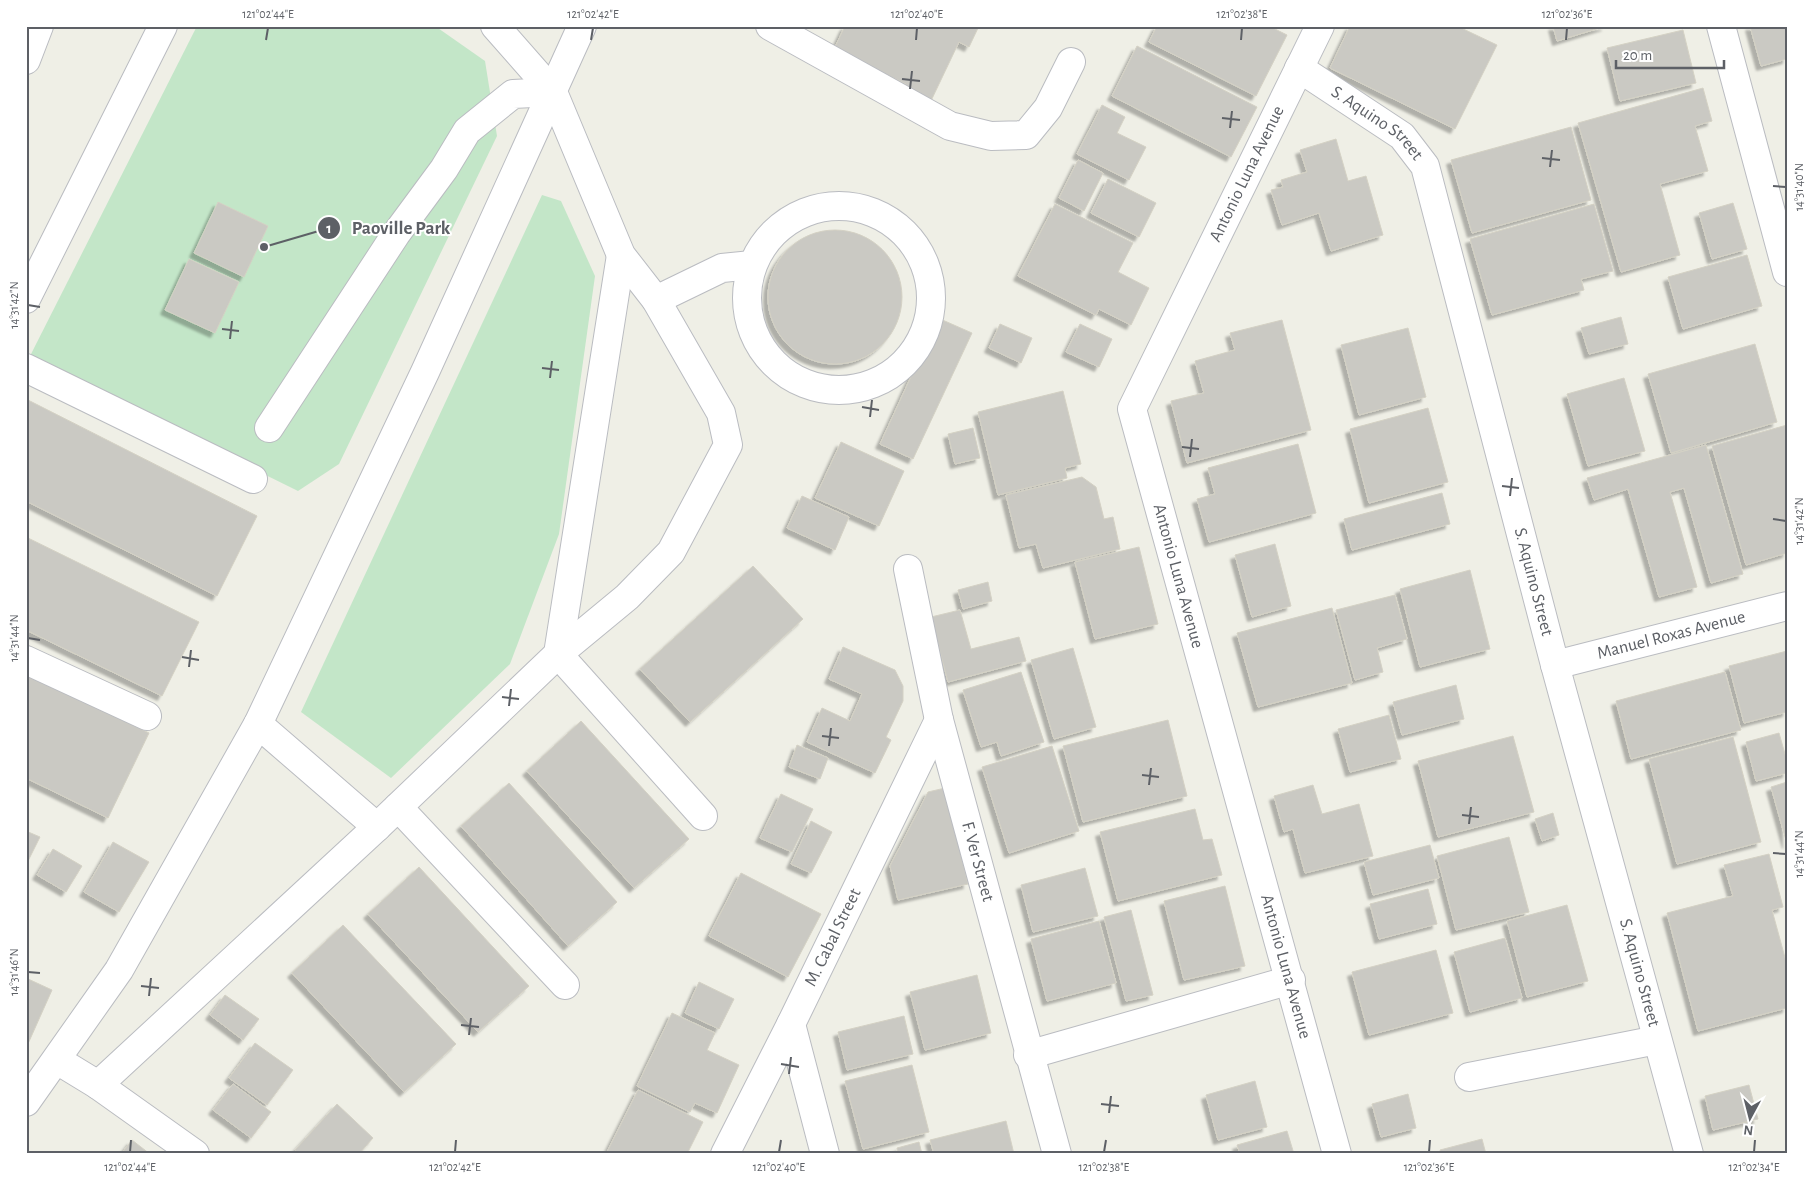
<svg xmlns="http://www.w3.org/2000/svg" width="1813" height="1180" viewBox="0 0 1813 1180" font-family="'Alegreya Sans',sans-serif">
<defs>
<filter id="shadow"><feDropShadow dx="-4.5" dy="4.5" stdDeviation="1" flood-color="#0004"/></filter>
</defs>
<rect width="100%" height="100%" fill="#efefe6"/>
<g fill="#c3e6c8">
<path d="M 197,26 L 435,26 L 485,61 L 497,136 L 339,464 L 298,491 L 29,358 Z"/>
<path d="M 542,195 L 561,201 L 595,276 L 559,534 L 510,664 L 391,778 L 301,712 Z"/>
</g>
<g fill="#cac9c3" stroke="#d4d1c4" filter="url(#shadow)">
<path d="M 845,26 L 979,26 L 969,47 L 959,42 L 929,105 L 902,92 L 906,84 L 834,49 Z"/>
<path d="M 1157,26 L 1269,26 L 1287,35 L 1256,96 L 1149,42 Z"/>
<path d="M 1350,26 L 1457,26 L 1497,45 L 1455,129 L 1330,68 Z"/>
<path d="M 1553,26 L 1606,26 L 1557,41 Z"/>
<path d="M 1750,26 L 1787,26 L 1787,59 L 1761,66 Z"/>
<path d="M 1683,30 L 1696,83 L 1620,101 L 1607,48 Z"/>
<path d="M 1137,46 L 1257,107 L 1231,157 L 1112,96 Z"/>
<path d="M 1703,88 L 1712,121 L 1695,126 L 1708,171 L 1660,184 L 1680,255 L 1621,272 L 1578,123 Z"/>
<path d="M 1102,105 L 1125,117 L 1117,133 L 1146,147 L 1129,180 L 1077,154 Z"/>
<path d="M 1571,127 L 1591,200 L 1472,233 L 1451,160 Z"/>
<path d="M 1336,139 L 1348,181 L 1366,176 L 1383,235 L 1331,251 L 1319,213 L 1282,225 L 1271,190 L 1283,187 L 1281,180 L 1307,172 L 1300,150 Z"/>
<path d="M 1078,160 L 1103,173 L 1084,211 L 1059,198 Z"/>
<path d="M 1108,179 L 1156,203 L 1139,237 L 1091,213 Z"/>
<path d="M 218,202 L 268,226 L 244,277 L 194,253 Z"/>
<path d="M 1733,203 L 1747,249 L 1712,259 L 1699,213 Z"/>
<path d="M 1055,204 L 1133,243 L 1118,272 L 1149,288 L 1131,325 L 1099,309 L 1096,315 L 1018,276 Z"/>
<path d="M 1594,204 L 1613,271 L 1581,279 L 1584,290 L 1492,315 L 1470,239 Z"/>
<circle cx="835" cy="297" r="67"/>
<path d="M 1747,255 L 1762,306 L 1683,329 L 1668,277 Z"/>
<path d="M 189,259 L 239,282 L 215,333 L 165,310 Z"/>
<path d="M 1621,317 L 1628,344 L 1589,354 L 1581,328 Z"/>
<path d="M 938,318 L 972,333 L 913,459 L 880,444 Z"/>
<path d="M 1282,320 L 1311,430 L 1187,463 L 1171,401 L 1204,393 L 1195,361 L 1235,350 L 1230,333 Z"/>
<path d="M 1000,324 L 1032,338 L 1021,363 L 989,348 Z"/>
<path d="M 1080,324 L 1112,339 L 1099,367 L 1066,352 Z"/>
<path d="M 1408,328 L 1426,397 L 1359,415 L 1341,345 Z"/>
<path d="M 1755,344 L 1777,422 L 1671,453 L 1648,374 Z"/>
<path d="M 1624,378 L 1645,451 L 1588,466 L 1567,394 Z"/>
<path d="M 1063,391 L 1081,464 L 1065,468 L 1067,478 L 998,495 L 978,412 Z"/>
<path d="M 26,399 L 257,516 L 217,596 L 26,501 Z"/>
<path d="M 1428,408 L 1448,482 L 1369,503 L 1350,429 Z"/>
<path d="M 1787,425 L 1787,553 L 1746,565 L 1712,446 Z"/>
<path d="M 973,428 L 980,458 L 955,464 L 948,434 Z"/>
<path d="M 841,442 L 904,471 L 879,526 L 815,498 Z"/>
<path d="M 1298,444 L 1316,513 L 1209,542 L 1197,499 L 1215,494 L 1208,468 Z"/>
<path d="M 1706,445 L 1743,574 L 1711,583 L 1684,488 L 1670,492 L 1697,587 L 1659,597 L 1628,489 L 1594,500 L 1587,478 Z"/>
<path d="M 1082,477 L 1096,487 L 1104,519 L 1113,517 L 1120,549 L 1043,568 L 1036,544 L 1019,548 L 1006,495 Z"/>
<path d="M 1442,493 L 1450,524 L 1352,550 L 1344,519 Z"/>
<path d="M 802,496 L 849,517 L 835,550 L 787,528 Z"/>
<path d="M 26,537 L 199,622 L 162,696 L 26,630 Z"/>
<path d="M 1275,544 L 1291,606 L 1252,617 L 1235,555 Z"/>
<path d="M 1139,547 L 1158,624 L 1095,639 L 1075,562 Z"/>
<path d="M 753,566 L 803,619 L 690,722 L 640,669 Z"/>
<path d="M 1470,570 L 1490,649 L 1420,667 L 1400,589 Z"/>
<path d="M 988,582 L 992,601 L 963,609 L 958,590 Z"/>
<path d="M 1395,595 L 1407,639 L 1377,648 L 1383,672 L 1355,680 L 1336,610 Z"/>
<path d="M 1332,608 L 1352,683 L 1258,707 L 1237,633 Z"/>
<path d="M 960,610 L 971,649 L 1019,637 L 1026,661 L 948,682 L 931,617 Z"/>
<path d="M 843,647 L 895,670 L 903,686 L 903,701 L 886,737 L 891,740 L 875,773 L 807,742 L 822,708 L 850,721 L 862,694 L 829,679 Z"/>
<path d="M 1073,648 L 1096,727 L 1054,739 L 1031,660 Z"/>
<path d="M 1787,651 L 1787,712 L 1744,723 L 1729,666 Z"/>
<path d="M 1021,672 L 1044,742 L 1001,756 L 997,742 L 981,747 L 963,690 Z"/>
<path d="M 1725,672 L 1741,730 L 1631,759 L 1616,701 Z"/>
<path d="M 26,673 L 149,733 L 108,818 L 26,778 Z"/>
<path d="M 1456,685 L 1464,719 L 1402,735 L 1393,702 Z"/>
<path d="M 1389,715 L 1401,759 L 1350,772 L 1338,729 Z"/>
<path d="M 1168,720 L 1187,796 L 1083,822 L 1063,746 Z"/>
<path d="M 581,721 L 689,839 L 634,888 L 527,771 Z"/>
<path d="M 1779,733 L 1787,761 L 1787,773 L 1756,781 L 1746,742 Z"/>
<path d="M 1513,736 L 1534,812 L 1438,837 L 1418,761 Z"/>
<path d="M 1733,737 L 1761,842 L 1677,864 L 1649,759 Z"/>
<path d="M 797,745 L 828,758 L 820,779 L 789,767 Z"/>
<path d="M 1052,746 L 1079,831 L 1009,853 L 982,767 Z"/>
<path d="M 1787,782 L 1787,844 L 1771,787 Z"/>
<path d="M 509,783 L 617,902 L 568,946 L 461,826 Z"/>
<path d="M 1313,785 L 1322,814 L 1359,804 L 1373,856 L 1305,873 L 1293,829 L 1284,832 L 1274,796 Z"/>
<path d="M 945,788 L 968,884 L 898,900 L 890,866 L 928,792 Z"/>
<path d="M 781,794 L 813,809 L 792,852 L 760,838 Z"/>
<path d="M 1195,809 L 1203,840 L 1212,839 L 1222,875 L 1118,901 L 1100,832 Z"/>
<path d="M 1553,813 L 1559,835 L 1542,841 L 1535,819 Z"/>
<path d="M 811,821 L 832,832 L 811,873 L 791,864 Z"/>
<path d="M 26,831 L 40,837 L 26,865 Z"/>
<path d="M 1509,837 L 1529,912 L 1456,930 L 1437,856 Z"/>
<path d="M 113,842 L 149,862 L 119,912 L 84,892 Z"/>
<path d="M 1430,845 L 1439,878 L 1373,895 L 1364,862 Z"/>
<path d="M 53,849 L 82,866 L 66,892 L 37,875 Z"/>
<path d="M 1769,854 L 1783,907 L 1772,910 L 1787,965 L 1787,1008 L 1698,1031 L 1667,913 L 1733,896 L 1724,865 Z"/>
<path d="M 419,867 L 529,986 L 478,1032 L 368,914 Z"/>
<path d="M 1085,868 L 1098,916 L 1033,932 L 1021,885 Z"/>
<path d="M 741,873 L 821,914 L 788,977 L 709,936 Z"/>
<path d="M 1225,886 L 1245,966 L 1184,980 L 1164,901 Z"/>
<path d="M 1428,889 L 1437,924 L 1379,939 L 1370,904 Z"/>
<path d="M 1567,905 L 1588,981 L 1527,997 L 1507,921 Z"/>
<path d="M 1131,910 L 1153,995 L 1126,1001 L 1104,917 Z"/>
<path d="M 1099,921 L 1116,983 L 1047,1001 L 1031,939 Z"/>
<path d="M 343,925 L 456,1044 L 404,1092 L 292,973 Z"/>
<path d="M 1505,938 L 1522,998 L 1470,1012 L 1454,952 Z"/>
<path d="M 1436,950 L 1453,1013 L 1369,1035 L 1352,972 Z"/>
<path d="M 977,975 L 991,1033 L 925,1050 L 910,992 Z"/>
<path d="M 26,978 L 52,990 L 27,1046 L 26,1046 Z"/>
<path d="M 699,982 L 734,999 L 719,1029 L 685,1013 Z"/>
<path d="M 225,995 L 259,1019 L 243,1040 L 210,1015 Z"/>
<path d="M 672,1013 L 715,1033 L 707,1050 L 739,1065 L 717,1113 L 695,1103 L 690,1112 L 637,1086 Z"/>
<path d="M 904,1016 L 913,1054 L 847,1070 L 838,1032 Z"/>
<path d="M 255,1043 L 293,1070 L 267,1105 L 229,1078 Z"/>
<path d="M 912,1065 L 929,1132 L 863,1149 L 845,1081 Z"/>
<path d="M 1255,1081 L 1267,1127 L 1218,1140 L 1206,1095 Z"/>
<path d="M 233,1084 L 271,1112 L 251,1138 L 213,1110 Z"/>
<path d="M 1749,1085 L 1758,1119 L 1713,1130 L 1705,1096 Z"/>
<path d="M 638,1090 L 703,1122 L 687,1154 L 606,1154 Z"/>
<path d="M 1408,1094 L 1416,1128 L 1381,1137 L 1372,1104 Z"/>
<path d="M 337,1104 L 373,1138 L 359,1154 L 299,1154 L 295,1150 Z"/>
<path d="M 1006,1121 L 1014,1154 L 934,1154 L 930,1140 Z"/>
<path d="M 1287,1131 L 1294,1154 L 1240,1154 L 1237,1145 Z"/>
<path d="M 1482,1139 L 1486,1154 L 1441,1154 L 1440,1150 Z"/>
<path d="M 132,1140 L 150,1154 L 121,1154 Z"/>
<path d="M 919,1142 L 922,1154 L 898,1154 L 897,1148 Z"/>
</g>
<g fill="none" stroke-linecap="round" stroke-linejoin="round">
<defs>
<g id="minor">
<path d="M 770,26 L 950,126 L 991,136 L 1026,135 L 1048,108 L 1071,62"/>
<path id="s1" d="M 1320,26 L 1132,409 L 1337,1154"/>
<path d="M 1721,26 L 1787,272"/>
<path d="M 26,60 L 39,26"/>
<path id="s2" d="M 1299,68 L 1402,136 L 1425,166 L 1555,665 L 1689,1154"/>
<circle cx="839" cy="298" r="92"/>
<path d="M 621,255 L 558,654 L 703,816"/>
<path d="M 26,299 L 163,26"/>
<path d="M 656,300 L 722,268 L 752,265"/>
<path d="M 26,368 L 253,479"/>
<path d="M 269,428 L 396,234 L 444,169 L 467,131 L 513,94 L 553,92"/>
<path id="s3" d="M 908,569 L 939,720 L 1057,1154"/>
<path d="M 26,660 L 147,716"/>
<path id="s4" d="M 1555,665 L 1787,606"/>
<path d="M 258,724 L 377,827"/>
<path d="M 398,807 L 565,985"/>
<path d="M 791,1024 L 825,1154"/>
<path d="M 1028,1055 L 1291,980"/>
<path d="M 57,1060 L 98,1085 L 195,1154"/>
<path d="M 1469,1077 L 1657,1040"/>
<path d="M 98,1085 L 377,827 L 558,654 L 627,597 L 671,552 L 728,445 L 721,413 L 656,300 L 621,255 L 553,92 L 495,26"/>
<path d="M 26,1102 L 119,970 L 258,724 L 425,372 L 582,26"/>
<path id="s5" d="M 725,1154 L 791,1024 L 939,720"/>
</g>
</defs>
<use href="#minor" stroke="#babcc1" stroke-width="30"/>
<use href="#minor" stroke="#fff" stroke-width="28"/>
</g>
<path fill="none" stroke="#5d6066" stroke-width="2" d="M 266,40 L 268,28M 591,40 L 593,28M 916,40 L 917,28M 1241,40 L 1242,28M 1566,40 L 1567,28M 902,79 L 920,81M 910,89 L 912,71M 1222,118 L 1240,120M 1230,128 L 1232,111M 1542,158 L 1560,160M 1550,167 L 1552,150M 1773,186 L 1786,187M 28,305 L 40,307M 222,329 L 239,331M 230,339 L 232,321M 542,368 L 559,370M 550,378 L 552,361M 862,407 L 879,410M 870,417 L 872,400M 1182,447 L 1199,449M 1190,457 L 1192,439M 1502,486 L 1519,488M 1510,496 L 1512,478M 1773,519 L 1786,521M 28,638 L 40,640M 182,657 L 199,660M 189,667 L 191,650M 502,697 L 519,699M 509,706 L 511,689M 822,736 L 839,738M 829,746 L 831,728M 1142,775 L 1159,777M 1149,785 L 1151,768M 1462,815 L 1479,817M 1469,824 L 1471,807M 1773,853 L 1786,854M 28,972 L 40,973M 141,986 L 159,988M 149,996 L 151,978M 461,1025 L 479,1027M 469,1035 L 471,1018M 781,1064 L 799,1067M 789,1074 L 791,1057M 1101,1104 L 1119,1106M 1109,1113 L 1111,1096M 130,1152 L 131,1140M 455,1152 L 456,1140M 779,1152 L 781,1140M 1104,1152 L 1106,1140M 1429,1152 L 1430,1140M 1754,1152 L 1755,1140"/>
<g text-anchor="middle" dominant-baseline="central" stroke-width="4" stroke-linejoin="round" paint-order="stroke">
<g font-size="18" fill="#5d6066" stroke="#fff">
<text stroke="none"><textPath href="#s2" startOffset="96">S. Aquino Street</textPath></text>
<text transform="translate(1247 174) rotate(-64)">Antonio Luna Avenue</text>
<text stroke="none"><textPath href="#s1" startOffset="600">Antonio Luna Avenue</textPath></text>
<text stroke="none"><textPath href="#s2" startOffset="591">S. Aquino Street</textPath></text>
<text stroke="none"><textPath href="#s4" startOffset="120">Manuel Roxas Avenue</textPath></text>
<text stroke="none"><textPath href="#s3" startOffset="301">F. Ver Street</textPath></text>
<text stroke="none"><textPath href="#s5" startOffset="242">M. Cabal Street</textPath></text>
<text stroke="none"><textPath href="#s1" startOffset="1005">Antonio Luna Avenue</textPath></text>
<text stroke="none"><textPath href="#s2" startOffset="996">S. Aquino Street</textPath></text>
</g>
</g>
<path fill="none" stroke="#5d6066" stroke-width="2" d="M264 247L329 228"/>
<g fill="#5d6066" stroke="#fff" stroke-width="2">
<circle cx="264" cy="247" r="5"/>
<circle cx="329" cy="228" r="12"/>
</g>
<g font-size="15" text-anchor="middle" font-weight="bold" fill="#fff">
<text x="329" y="233">1</text>
</g>
<g font-size="19" text-anchor="middle" font-weight="bold" fill="#5d6066" stroke="#fff" stroke-width="4" stroke-linejoin="round" paint-order="stroke">
<text x="401" y="234">Paoville Park</text>
</g>
<rect width="1813" height="1180" fill="none" stroke="#ffffff" stroke-width="55"/>
<g transform="translate(1750 1118) rotate(187)" stroke="#ffffff" stroke-width="4" paint-order="stroke">
<path d="M0-4L9 19L0 12L-9 19Z" fill="#5d6066"/>
<text y="-8" font-size="14" font-weight="bold" text-anchor="middle" fill="#5d6066">N</text>
</g>
<path d="M1616 60v8h108v-8" fill="none" stroke="#5d6066" stroke-width="2.5"/>
<text x="1623" y="60" font-size="15" fill="#5d6066" stroke="#ffffff" stroke-width="4" paint-order="stroke">20 m</text>
<rect x="28" y="28" width="1758" height="1124" fill="none" stroke="#5d6066" stroke-width="2"/>
<g font-size="12" text-anchor="middle" fill="#5d6066">
<text x="268" y="18">121°02'44"E</text>
<text x="593" y="18">121°02'42"E</text>
<text x="917" y="18">121°02'40"E</text>
<text x="1242" y="18">121°02'38"E</text>
<text x="1567" y="18">121°02'36"E</text>
<text transform="translate(1799 187) rotate(-90)" y="4">14°31'40"N</text>
<text transform="translate(14 305) rotate(-90)" y="4">14°31'42"N</text>
<text transform="translate(1799 521) rotate(-90)" y="4">14°31'42"N</text>
<text transform="translate(14 638) rotate(-90)" y="4">14°31'44"N</text>
<text transform="translate(1799 854) rotate(-90)" y="4">14°31'44"N</text>
<text transform="translate(14 972) rotate(-90)" y="4">14°31'46"N</text>
<text x="130" y="1171">121°02'44"E</text>
<text x="455" y="1171">121°02'42"E</text>
<text x="779" y="1171">121°02'40"E</text>
<text x="1104" y="1171">121°02'38"E</text>
<text x="1429" y="1171">121°02'36"E</text>
<text x="1754" y="1171">121°02'34"E</text>
</g>
</svg>
